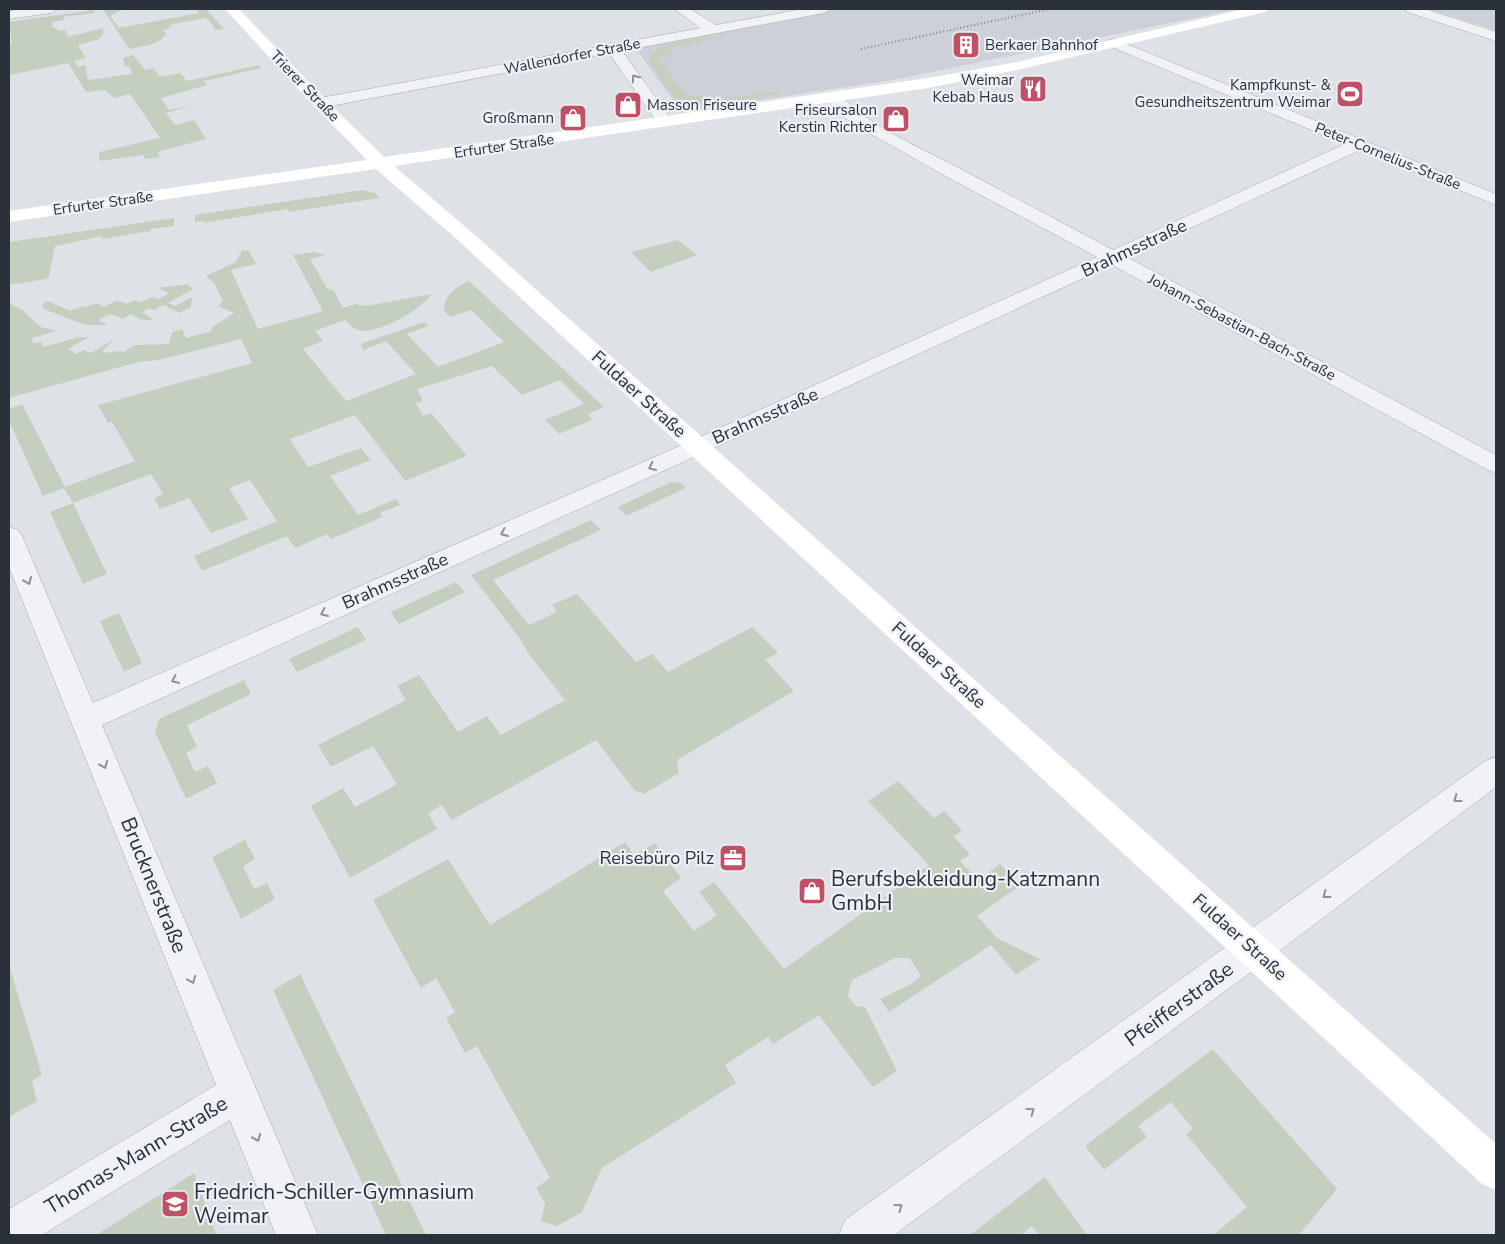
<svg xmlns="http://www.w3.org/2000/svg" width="1505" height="1244" viewBox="0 0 1505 1244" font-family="'Nunito Sans',sans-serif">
<rect width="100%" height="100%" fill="#dee2e6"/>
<g fill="#cdd1d7" fill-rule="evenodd">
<path d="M 835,9 L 1238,9 L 893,80 L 682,112 L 638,52 L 645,44 ZM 666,48 L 674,56 L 658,58 L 687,97 L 707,94 L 712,101 L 777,91 L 694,105 L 686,103 L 678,100 L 649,58 L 655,50 Z"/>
<path d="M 1428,9 L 1496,9 L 1496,31 L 1486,27 Z"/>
</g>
<g fill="#c5cfc0">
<path d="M 103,9 L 123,9 L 110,16 L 119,28 L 199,13 L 196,9 L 206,9 L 224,29 L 215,30 L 213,27 L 214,27 L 209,20 L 204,18 L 169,25 L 171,28 L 163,30 L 166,34 C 158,46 142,46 129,49 Z"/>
<path d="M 93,10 L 95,13 L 63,17 L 64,20 L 52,22 L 53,28 L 57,28 L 58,31 L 66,30 L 68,37 L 103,28 L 103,34 L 99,39 L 78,45 L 86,58 L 74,61 L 78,67 L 85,65 L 88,80 L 132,74 L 130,66 L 125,67 L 123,58 L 133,55 L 145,70 L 153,68 L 161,77 L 180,73 L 187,81 L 259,65 L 261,68 L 204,81 L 207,85 L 161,98 L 169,110 L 194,105 L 166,113 L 175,125 L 194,120 L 206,139 L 157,152 L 160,157 L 144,159 L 144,155 L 99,161 L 99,152 L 160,138 L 130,94 L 114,98 L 105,90 L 86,92 L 68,63 L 9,75 L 9,46 L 12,44 L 9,22 Z"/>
<path d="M 706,37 L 714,39 L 667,48 L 675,56 L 658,58 L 687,96 L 707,94 L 712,101 L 777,91 L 777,94 C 756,97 694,113 677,99 C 667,90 658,74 649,62 L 649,58 C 658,41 689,41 706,37 Z"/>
<path d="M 362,190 L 375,193 L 380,198 L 288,212 L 288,209 L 204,223 L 204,221 L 195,222 L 195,215 Z"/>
<path d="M 174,218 L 174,226 L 151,229 L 150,231 L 102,239 L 102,236 L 55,246 L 49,276 L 46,279 L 9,285 L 9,242 Z"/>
<path d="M 678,240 L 697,255 L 651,272 L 631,252 Z"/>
<path d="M 248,250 L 256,264 L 231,270 L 258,329 L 323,311 L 293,255 L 314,252 L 325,255 L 310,259 L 327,288 L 334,291 L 343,308 L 355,304 L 366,306 L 432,294 C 419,311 386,329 365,331 C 356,332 350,325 345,320 L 315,331 L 323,341 L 303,349 L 346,401 L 416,374 L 386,341 L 363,350 L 361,346 L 363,343 L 424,322 L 428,326 L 407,334 L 438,367 L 504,342 L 471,310 L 450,317 L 444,311 C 444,295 455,287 469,281 L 604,407 L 588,414 L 592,420 L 559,434 L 545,420 L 584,404 L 560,380 L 522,395 L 492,366 L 417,389 L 423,401 L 416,403 L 423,416 L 431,413 L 467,456 L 405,481 L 355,415 L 290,439 L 308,467 L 361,448 L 371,460 L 330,476 L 358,515 L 396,499 L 400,505 L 380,513 L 382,517 L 331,539 L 328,534 L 295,548 L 287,536 L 202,571 L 194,556 L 277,521 L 250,480 L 229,488 L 248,519 L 211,533 L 189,498 L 160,509 L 154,498 L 163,494 L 151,474 L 73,503 L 107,574 L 83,584 L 50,512 L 73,503 L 64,488 L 43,496 L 9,421 L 9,409 L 22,404 L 65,487 L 135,461 L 112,422 L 108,423 L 98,405 L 252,363 L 241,339 L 159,360 L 138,362 L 9,398 L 9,303 L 21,309 L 41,327 L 56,331 L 32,338 L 33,343 L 42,342 L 43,347 L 79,337 L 89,337 L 68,349 L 77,354 L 83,350 L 91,353 L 116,338 L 102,351 L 109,353 L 115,351 L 124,352 L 134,345 L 169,344 L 172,332 L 182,329 L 186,338 L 212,331 L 211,328 L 234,313 L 218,306 L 223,301 L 214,283 L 206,276 L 236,262 L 242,251 Z"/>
<path d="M 187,284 L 193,289 L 168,303 L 175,306 L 192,297 L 191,307 L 180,313 L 163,305 L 154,310 L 149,308 L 142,312 L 153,319 C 145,323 138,318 131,314 L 123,319 L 110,314 L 98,320 L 108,325 L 85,325 L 44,309 L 42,304 L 48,301 L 70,311 C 80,306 87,308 96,303 L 104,307 L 117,300 L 127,304 L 135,300 L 141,302 L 152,297 L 159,299 L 169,293 L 157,288 Z"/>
<path d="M 671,482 L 681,483 L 686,488 L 626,516 L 618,507 Z"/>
<path d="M 591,520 L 601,530 L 493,580 L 529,625 L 557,612 L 552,605 L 577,594 L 636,662 L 652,654 L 668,672 L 752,627 L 778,653 L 765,660 L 794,691 L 677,760 L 679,773 L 644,794 L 635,791 L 596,740 L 452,820 L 442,805 L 428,813 L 437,829 L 350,878 L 311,806 L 343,788 L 355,807 L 397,784 L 373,746 L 331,767 L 318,745 L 406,700 L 397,686 L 419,675 L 458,732 L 487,716 L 501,735 L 565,700 L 530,656 L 518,636 L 471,575 Z"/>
<path d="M 456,582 L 465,592 L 399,624 L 391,612 Z"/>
<path d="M 119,613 L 142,663 L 124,672 L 100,621 Z"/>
<path d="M 358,627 L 366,640 L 297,672 L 289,659 Z"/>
<path d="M 244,680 L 251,694 L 187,725 L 197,747 L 186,753 L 195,772 L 208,766 L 217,783 L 186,799 L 155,732 L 159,719 Z"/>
<path d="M 898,781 L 934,818 L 944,811 L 962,830 L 954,837 L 970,854 L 960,861 L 978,880 L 1000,864 L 1021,885 L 977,916 L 997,938 L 1040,959 L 1016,975 L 991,945 L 889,1012 L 880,999 L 913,983 L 921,976 L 910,958 L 895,958 L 852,980 L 848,996 L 856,1006 L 865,1007 L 897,1071 L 873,1087 L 819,1015 L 773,1044 L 768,1037 L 725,1065 L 736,1083 L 602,1168 L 582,1212 L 557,1226 L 541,1221 L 545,1203 L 536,1188 L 550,1178 L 477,1046 L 465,1053 L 446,1018 L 455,1012 L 436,978 L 421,988 L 373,900 L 448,859 L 490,925 L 625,842 L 634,855 L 655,843 L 681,878 L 663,891 L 694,931 L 717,915 L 699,892 L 714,882 L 784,969 L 929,865 L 868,801 Z"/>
<path d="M 245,840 L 255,859 L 243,866 L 254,889 L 267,883 L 275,899 L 241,919 L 212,857 Z"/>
<path d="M 9,965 L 42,1075 L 32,1081 L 37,1101 L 9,1117 Z"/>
<path d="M 300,974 L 426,1235 L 386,1235 L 273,990 Z"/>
<path d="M 1213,1049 L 1337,1189 L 1299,1235 L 1213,1235 L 1247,1207 L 1186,1134 L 1193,1129 L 1171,1102 L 1138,1126 L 1147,1137 L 1104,1170 L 1085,1146 Z"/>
<path d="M 194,1173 L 216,1235 L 96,1235 Z"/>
<path d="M 1045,1177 L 1087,1235 L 1039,1235 L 1032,1226 L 1021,1235 L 970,1235 Z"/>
</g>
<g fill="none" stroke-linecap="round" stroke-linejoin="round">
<defs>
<g id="street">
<path d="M 24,9 L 58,9 L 51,13 L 9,19 L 9,11 Z"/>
<path d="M 674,9 L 690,9 L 716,25 L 803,9 L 831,9 L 824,13 L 622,51 L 673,122 L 671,125 L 659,125 L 609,53 L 320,108 L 314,106 L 312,103 L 314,100 L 320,98 L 701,28 Z"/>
<path d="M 1405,9 L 1425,9 L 1496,32 L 1496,41 L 1407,12 Z"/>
<path d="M 1114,39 L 1496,194 L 1496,205 L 1360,150 L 1127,257 L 1496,455 L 1496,473 L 1488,470 L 1112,265 L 705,452 L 102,725 L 318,1235 L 276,1235 L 230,1120 L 42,1235 L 9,1235 L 9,1209 L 216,1085 L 9,567 L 9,527 L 18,530 L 22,536 L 93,703 L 689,442 L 1097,257 C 1031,221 963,187 898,149 C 874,135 842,122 826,98 L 828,95 L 840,95 C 871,126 914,145 953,165 C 1006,193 1059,221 1113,250 L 1345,144 L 1109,46 L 1107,43 L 1109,40 Z"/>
<path d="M 1496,757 L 1496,787 L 1266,961 L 894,1235 L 839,1235 L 845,1220 L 1485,761 Z"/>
</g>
</defs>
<use href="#street" stroke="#a4a9af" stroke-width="1"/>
<use href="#street" fill="#f0f2f5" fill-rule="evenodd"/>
<path fill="#fff" fill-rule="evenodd" d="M 225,9 L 239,9 L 326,100 L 384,157 L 928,78 L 1017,62 L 1244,9 L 1268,9 L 1266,12 L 1261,13 L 1017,70 L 928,88 L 394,166 L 475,235 L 1496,1144 L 1496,1190 L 1482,1184 L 461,243 L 376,169 L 9,222 L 9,211 L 367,160 L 314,106 Z"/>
<path stroke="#79828e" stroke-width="2" stroke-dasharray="1 2.5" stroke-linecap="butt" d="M 861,49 L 1050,9"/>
</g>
<defs><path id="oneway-chevron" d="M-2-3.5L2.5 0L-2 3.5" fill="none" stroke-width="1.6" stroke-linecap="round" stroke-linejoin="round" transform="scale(1.25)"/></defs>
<g stroke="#8c9298">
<use href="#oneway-chevron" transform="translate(635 78) rotate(-125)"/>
<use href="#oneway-chevron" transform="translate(652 467) rotate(156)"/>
<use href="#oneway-chevron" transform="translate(504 533) rotate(156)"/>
<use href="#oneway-chevron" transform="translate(28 581) rotate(67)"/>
<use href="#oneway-chevron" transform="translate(324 613) rotate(156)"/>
<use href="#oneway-chevron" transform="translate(175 680) rotate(156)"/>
<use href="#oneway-chevron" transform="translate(104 765) rotate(68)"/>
<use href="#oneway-chevron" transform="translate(1457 799) rotate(143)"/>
<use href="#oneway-chevron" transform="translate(1326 895) rotate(143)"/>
<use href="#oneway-chevron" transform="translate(192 980) rotate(68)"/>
<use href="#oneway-chevron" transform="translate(1031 1111) rotate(-36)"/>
<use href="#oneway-chevron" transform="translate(257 1138) rotate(68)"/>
<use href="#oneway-chevron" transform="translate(899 1207) rotate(-36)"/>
</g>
<defs>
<symbol id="building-square" viewBox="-11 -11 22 22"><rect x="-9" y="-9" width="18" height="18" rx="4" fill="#bf5066" stroke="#edf0f4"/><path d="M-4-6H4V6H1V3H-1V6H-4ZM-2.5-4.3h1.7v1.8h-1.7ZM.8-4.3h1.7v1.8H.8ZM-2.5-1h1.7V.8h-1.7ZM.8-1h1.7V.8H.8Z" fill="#fff"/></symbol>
<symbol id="restaurant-square" viewBox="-11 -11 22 22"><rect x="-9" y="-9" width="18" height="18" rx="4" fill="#bf5066" stroke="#edf0f4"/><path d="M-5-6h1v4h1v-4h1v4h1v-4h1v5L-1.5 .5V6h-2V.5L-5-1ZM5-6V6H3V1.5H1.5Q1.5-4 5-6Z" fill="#fff"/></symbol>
<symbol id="stadium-square" viewBox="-11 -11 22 22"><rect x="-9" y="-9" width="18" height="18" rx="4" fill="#bf5066" stroke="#edf0f4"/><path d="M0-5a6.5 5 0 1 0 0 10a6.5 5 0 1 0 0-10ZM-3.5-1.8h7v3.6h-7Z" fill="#fff"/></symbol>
<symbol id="shop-square" viewBox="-11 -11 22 22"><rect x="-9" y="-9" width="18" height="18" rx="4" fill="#bf5066" stroke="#edf0f4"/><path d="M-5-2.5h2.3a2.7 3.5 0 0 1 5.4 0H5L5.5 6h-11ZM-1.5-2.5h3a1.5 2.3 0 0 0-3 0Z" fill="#fff"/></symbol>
<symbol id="office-square" viewBox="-11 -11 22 22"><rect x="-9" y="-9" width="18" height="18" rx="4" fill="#bf5066" stroke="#edf0f4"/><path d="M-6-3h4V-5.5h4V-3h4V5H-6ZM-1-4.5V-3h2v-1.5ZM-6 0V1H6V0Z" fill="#fff"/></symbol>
<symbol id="school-square" viewBox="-11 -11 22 22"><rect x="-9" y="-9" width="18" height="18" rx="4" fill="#bf5066" stroke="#edf0f4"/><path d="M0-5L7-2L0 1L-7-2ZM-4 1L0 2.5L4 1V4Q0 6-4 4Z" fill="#fff"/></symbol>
</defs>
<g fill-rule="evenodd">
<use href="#building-square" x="950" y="29" width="32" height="32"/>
<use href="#restaurant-square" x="1017" y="73" width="32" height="32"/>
<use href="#stadium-square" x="1334" y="78" width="32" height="32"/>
<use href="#shop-square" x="612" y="89" width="32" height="32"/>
<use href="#shop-square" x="557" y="102" width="32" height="32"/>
<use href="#shop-square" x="880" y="103" width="32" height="32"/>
<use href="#office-square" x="717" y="842" width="32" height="32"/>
<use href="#shop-square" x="796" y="875" width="32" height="32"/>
<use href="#school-square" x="159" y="1188" width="32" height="32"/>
</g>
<g text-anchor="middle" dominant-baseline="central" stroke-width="4.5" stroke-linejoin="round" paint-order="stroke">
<g font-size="15" fill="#29313b" stroke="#edf0f4" text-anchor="end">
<text x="985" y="45" text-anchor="start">Berkaer Bahnhof</text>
<text x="1014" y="80">Weimar<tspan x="1014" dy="17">Kebab Haus</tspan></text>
<text x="1331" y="85">Kampfkunst- &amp;<tspan x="1331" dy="17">Gesundheitszentrum Weimar</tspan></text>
<text x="647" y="105" text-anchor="start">Masson Friseure</text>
<text x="877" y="110">Friseursalon<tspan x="877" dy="17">Kerstin Richter</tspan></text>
<text x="554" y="118">Großmann</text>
</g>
<g font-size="15" fill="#29313b" stroke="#edf0f4">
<text transform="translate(572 56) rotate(-11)">Wallendorfer Straße</text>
<text transform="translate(305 86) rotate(46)">Trierer Straße</text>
<text transform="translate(504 146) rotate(-8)">Erfurter Straße</text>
<text transform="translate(1388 156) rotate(22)">Peter-Cornelius-Straße</text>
<text transform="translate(103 203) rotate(-8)">Erfurter Straße</text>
<text transform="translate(1242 327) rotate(28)">Johann-Sebastian-Bach-Straße</text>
</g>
<g font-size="18" fill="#29313b" stroke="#edf0f4">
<text transform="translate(1134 248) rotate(-25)">Brahmsstraße</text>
<text transform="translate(639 394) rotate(42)">Fuldaer Straße</text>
<text transform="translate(765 416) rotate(-24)">Brahmsstraße</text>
<text transform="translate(395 581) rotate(-24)">Brahmsstraße</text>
<text transform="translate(939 665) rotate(42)">Fuldaer Straße</text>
<text transform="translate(1240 937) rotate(42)">Fuldaer Straße</text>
</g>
<g font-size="18" fill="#29313b" stroke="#edf0f4" text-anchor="end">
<text x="714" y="858">Reisebüro Pilz</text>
</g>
<g font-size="21" fill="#29313b" stroke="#edf0f4" text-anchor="start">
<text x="831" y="879">Berufsbekleidung-Katzmann<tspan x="831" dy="24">GmbH</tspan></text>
<text x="194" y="1192">Friedrich-Schiller-Gymnasium<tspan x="194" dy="24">Weimar</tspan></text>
</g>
<g font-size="21" fill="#29313b" stroke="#edf0f4">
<text transform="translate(154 885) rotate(68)">Brucknerstraße</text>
<text transform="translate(1179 1004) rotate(-36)">Pfeifferstraße</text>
<text transform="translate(136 1155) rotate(-31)">Thomas-Mann-Straße</text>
</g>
</g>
<rect width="1505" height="1244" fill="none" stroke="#29313b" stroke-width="20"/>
</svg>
